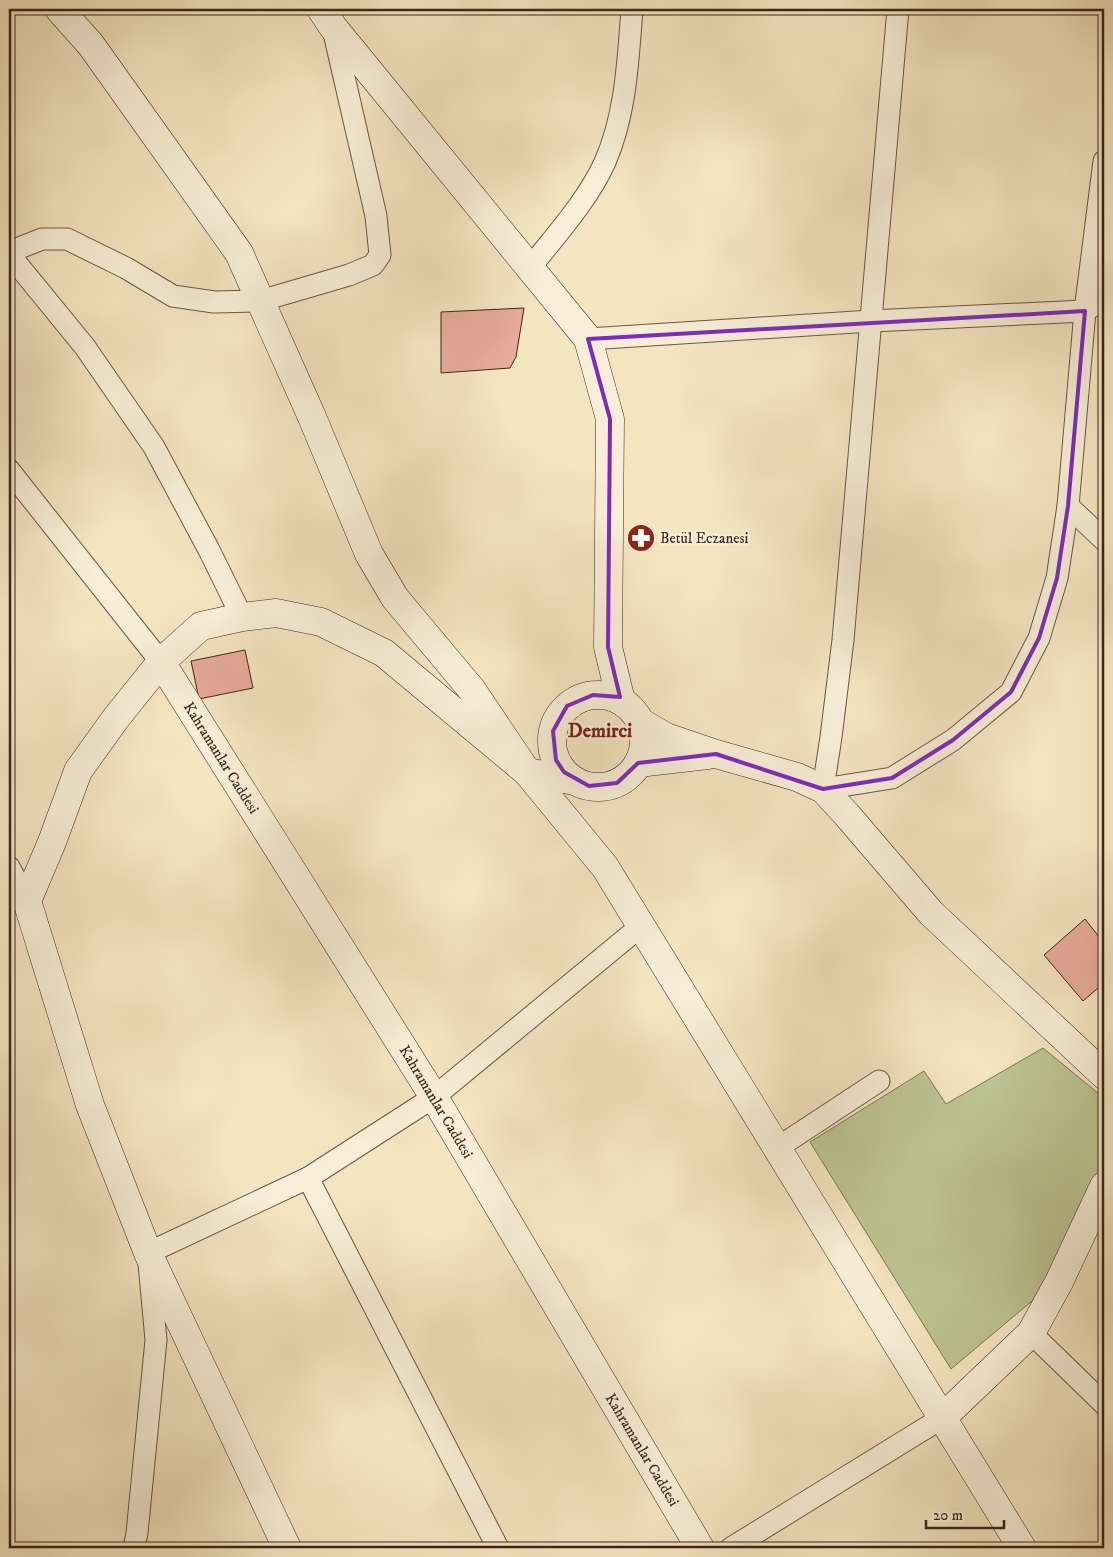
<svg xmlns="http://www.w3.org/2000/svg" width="1113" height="1557" viewBox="0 0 1113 1557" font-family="'IM FELL DW Pica',serif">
<rect width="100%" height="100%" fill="#f4e5c1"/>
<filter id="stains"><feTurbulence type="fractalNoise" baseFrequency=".004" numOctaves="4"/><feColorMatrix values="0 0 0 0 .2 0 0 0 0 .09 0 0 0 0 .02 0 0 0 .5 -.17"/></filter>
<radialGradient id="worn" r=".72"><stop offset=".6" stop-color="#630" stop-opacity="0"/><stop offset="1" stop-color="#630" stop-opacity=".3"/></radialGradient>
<path fill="#bcc492" stroke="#7c7456" d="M 1043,1048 L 1104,1098 L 1104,1166 L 1038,1296 L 951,1369 L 810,1142 L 924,1071 L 946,1104 Z"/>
<g fill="#e7ab9a" stroke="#3c251b">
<path d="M 524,308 L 516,357 L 510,368 L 441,373 L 441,312 Z"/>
<path d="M 245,650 L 253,688 L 199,699 L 191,661 Z"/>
<path d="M 1085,919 L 1104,943 L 1104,983 L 1083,1001 L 1044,955 Z"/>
</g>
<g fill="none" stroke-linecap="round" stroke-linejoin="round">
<defs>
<g id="street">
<path d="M 898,9 L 843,640 L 831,737 L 823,789 L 892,778 L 953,740 L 1011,692 L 1039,638 L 1057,578 L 1068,506 L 1085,311 L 1104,161"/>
<path d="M 9,252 L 42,239 L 67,239 L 126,268 L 173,296 L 214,302 L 260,301 L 349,275 L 373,265 L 380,255 L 376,216 L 333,29"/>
<path d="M 9,254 L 85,347 L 154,447 L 209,550 L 242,617"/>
<path d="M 530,268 C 555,236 588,200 605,162 C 626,114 628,61 632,9"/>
<path d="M 588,339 L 871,321 L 1085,311 L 1104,298"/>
<path d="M 9,470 L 161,662"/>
<path d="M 1068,506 L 1104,540"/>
<path d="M 9,867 L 27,901"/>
<path d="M 777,1148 L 879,1081"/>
<path d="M 308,1178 L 498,1548"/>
<path d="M 1031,1333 L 1104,1404"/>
<path d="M 134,1548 L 137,1533 L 156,1340 L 148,1253 L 308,1178 L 434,1097 L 641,926"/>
<path d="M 731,1548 L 942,1418"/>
</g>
<g id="secondary">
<path d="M 59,9 L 91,45 L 239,253 L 312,417 L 369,554 L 395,598 L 472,690 L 527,772 L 605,867 L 1022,1548"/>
<path d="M 321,9 L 333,27 L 588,339 L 610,419 L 608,647 L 621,701"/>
<path d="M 161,662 L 434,1097 L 700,1548"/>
<circle cx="598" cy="741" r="46"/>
<path d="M 640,722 L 666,737 L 716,754 L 797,777 L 823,789 L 847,815 L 931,913 L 1104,1075"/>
<path d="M 638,763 L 708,755"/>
<path d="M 942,1418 L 1031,1333 L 1059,1282 L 1104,1186"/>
<path d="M 287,1548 L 148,1253 L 90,1105 L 27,901 L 52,842 L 78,771 L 116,718 L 161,662 L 201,626 L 242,617 L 276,613 L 321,622 L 384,653 L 527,772 L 575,781"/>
</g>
</defs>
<use href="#street" stroke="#6a5544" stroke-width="23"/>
<use href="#secondary" stroke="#3c251b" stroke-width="29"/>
<use href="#street" stroke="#f8eed7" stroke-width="21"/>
<use href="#secondary" stroke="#f8eed7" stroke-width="28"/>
</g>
<path fill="none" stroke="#7b2cbf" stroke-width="4" stroke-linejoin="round" d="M 1085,311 L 1068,506 L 1057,578 L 1039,638 L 1011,692 L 953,740 L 892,778 L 823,789 L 716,754 L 638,763 L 617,783 L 589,786 L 564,772 L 556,760 L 553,731 L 567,706 L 593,695 L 620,697 L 608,647 L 610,419 L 588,339 Z"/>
<defs>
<symbol id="pharmacy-disc" viewBox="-11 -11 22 22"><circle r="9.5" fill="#8f2418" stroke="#f8eed7"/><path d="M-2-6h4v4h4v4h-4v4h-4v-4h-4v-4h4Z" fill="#fff"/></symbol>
</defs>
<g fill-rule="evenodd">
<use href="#pharmacy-disc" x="625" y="522" width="32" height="32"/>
</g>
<g text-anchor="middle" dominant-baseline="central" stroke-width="4.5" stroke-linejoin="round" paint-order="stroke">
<g font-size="15" fill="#3c251b" stroke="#f8eed7" text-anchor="start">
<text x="660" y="538">Betül Eczanesi</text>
</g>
<g font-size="15" fill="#3c251b" stroke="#f8eed7">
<text transform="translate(221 758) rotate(58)">Kahramanlar Caddesi</text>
<text transform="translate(436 1102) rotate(59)">Kahramanlar Caddesi</text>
<text transform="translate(642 1450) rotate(59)">Kahramanlar Caddesi</text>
</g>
<g font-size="20" font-weight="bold" fill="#7a1f14" stroke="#f8eed7">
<text x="600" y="731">Demirci</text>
</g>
</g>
<rect width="1113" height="1557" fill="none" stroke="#f4e5c1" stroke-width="30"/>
<rect x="10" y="10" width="1093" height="1537" fill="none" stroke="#3c251b" stroke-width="2.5"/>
<rect x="15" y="15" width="1083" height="1527" fill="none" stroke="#3c251b"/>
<path d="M926 1520v8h78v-8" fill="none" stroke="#3c251b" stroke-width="2.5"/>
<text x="933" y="1520" font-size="15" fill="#3c251b" stroke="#f8eed7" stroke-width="4" paint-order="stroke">20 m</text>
<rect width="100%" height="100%" filter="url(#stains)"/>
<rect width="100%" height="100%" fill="url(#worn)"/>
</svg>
